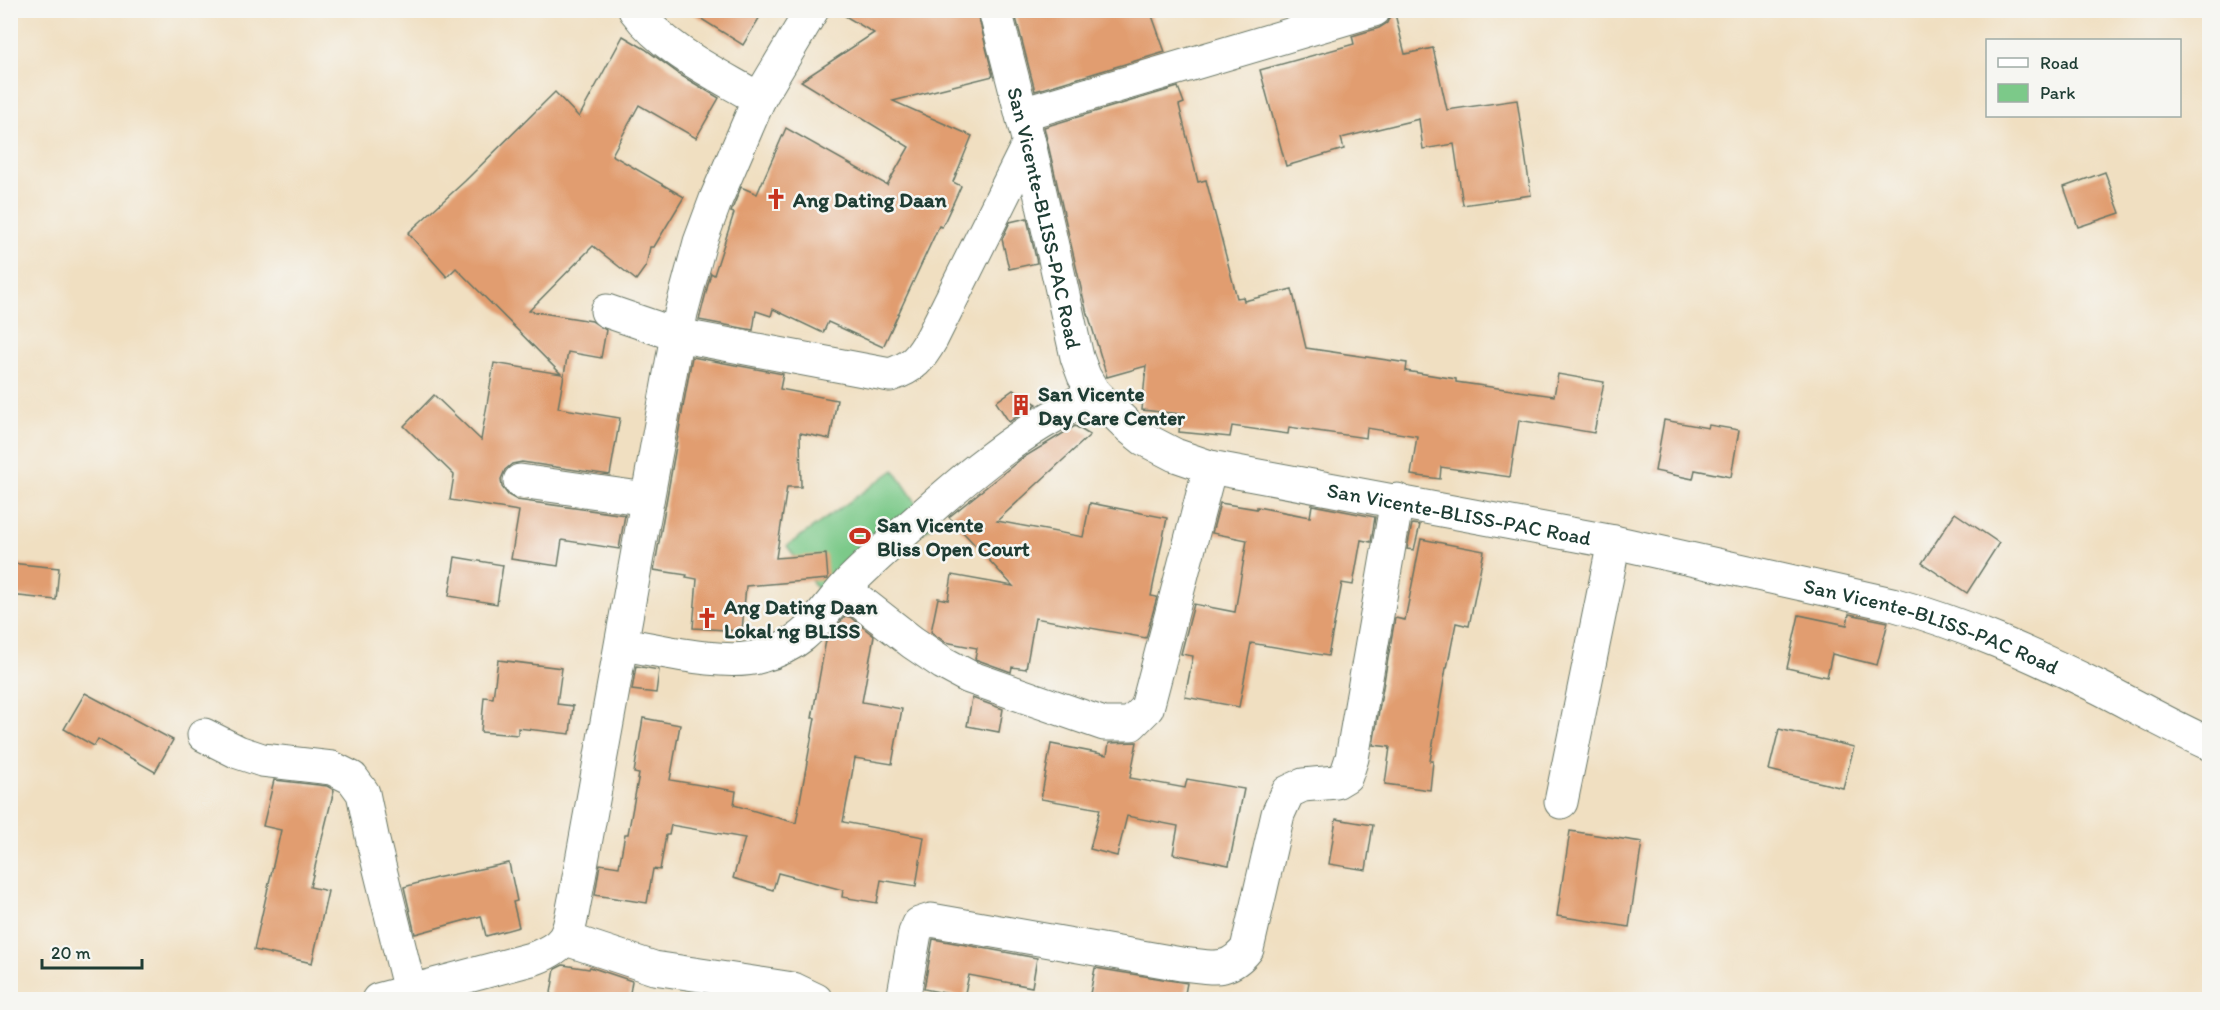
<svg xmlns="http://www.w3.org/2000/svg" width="2220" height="1010" viewBox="0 0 2220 1010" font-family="Itim,sans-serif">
<rect width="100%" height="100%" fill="#f6f6f2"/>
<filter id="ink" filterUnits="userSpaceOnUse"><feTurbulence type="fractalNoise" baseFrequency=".0167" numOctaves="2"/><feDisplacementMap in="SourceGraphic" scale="12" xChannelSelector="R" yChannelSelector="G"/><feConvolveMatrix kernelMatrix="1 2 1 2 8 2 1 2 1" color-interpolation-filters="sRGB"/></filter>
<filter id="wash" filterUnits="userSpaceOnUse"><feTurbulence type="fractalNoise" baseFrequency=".008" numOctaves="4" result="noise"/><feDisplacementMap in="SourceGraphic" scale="24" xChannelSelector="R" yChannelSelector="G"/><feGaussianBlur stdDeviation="1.35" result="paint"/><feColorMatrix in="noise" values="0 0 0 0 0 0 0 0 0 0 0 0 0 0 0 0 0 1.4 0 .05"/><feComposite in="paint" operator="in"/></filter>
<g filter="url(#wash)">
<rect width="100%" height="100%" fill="#f0dfc1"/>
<path fill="#7cc989" stroke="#4e835e" stroke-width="1.5" d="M 894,470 L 932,526 L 826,601 L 787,546 Z"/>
<g id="blocks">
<g fill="#e19d6f">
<path d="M 687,10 L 764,10 L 743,45 Z"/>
<path d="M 835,10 L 977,10 L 993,76 L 893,101 L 972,136 L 953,182 L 961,186 L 942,227 L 939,226 L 883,347 L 828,322 L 823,333 L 773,309 L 771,316 L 756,311 L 753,330 L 699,320 L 711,273 L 714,275 L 734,213 L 731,212 L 741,187 L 757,194 L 786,128 L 887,185 L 909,147 L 801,81 L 874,33 Z"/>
<path d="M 1014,10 L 1150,10 L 1165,52 L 1035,91 Z"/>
<path d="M 1392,10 L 1394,10 L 1405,54 L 1433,48 L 1447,110 L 1517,100 L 1531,195 L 1463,205 L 1454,144 L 1423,149 L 1419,119 L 1341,138 L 1344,149 L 1286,166 L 1260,70 L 1354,44 L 1352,36 L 1379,28 L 1387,23 Z"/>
<path d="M 623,36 L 645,49 L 682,76 L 719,98 L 696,138 L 639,105 L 612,155 L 684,197 L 654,247 L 650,247 L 646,266 L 636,280 L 593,246 L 529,311 L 592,321 L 606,330 L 601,358 L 568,352 L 558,408 L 620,418 L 610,475 L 522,462 L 512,464 L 505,470 L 501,479 L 502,487 L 508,495 L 517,500 L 625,515 L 619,549 L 562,540 L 558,566 L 511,559 L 519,511 L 450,500 L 454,475 L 404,426 L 434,395 L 481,440 L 494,363 L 561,374 L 456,268 L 447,277 L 408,233 L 465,181 L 555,92 L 579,117 Z"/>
<path d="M 1178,87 L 1184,103 L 1179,105 L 1198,182 L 1206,180 L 1237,298 L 1243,297 L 1244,301 L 1292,289 L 1306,348 L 1407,363 L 1406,371 L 1456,379 L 1456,382 L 1554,396 L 1558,374 L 1604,382 L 1594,433 L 1519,420 L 1510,477 L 1441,467 L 1440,479 L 1411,475 L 1417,436 L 1367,428 L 1366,438 L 1289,427 L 1288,434 L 1232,426 L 1230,437 L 1179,432 L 1181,414 L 1142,410 L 1146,366 L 1107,377 L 1088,314 L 1087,314 L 1044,127 Z"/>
<path d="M 2105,172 L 2120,213 L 2078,227 L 2064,187 Z"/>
<path d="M 1027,218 L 1037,263 L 1009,269 L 1002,239 L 1010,222 Z"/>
<path d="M 692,357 L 783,374 L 780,389 L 837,400 L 830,439 L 800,433 L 801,487 L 787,487 L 776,558 L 826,554 L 828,579 L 746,586 L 742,631 L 693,628 L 697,579 L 686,577 L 687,575 L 654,570 Z"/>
<path d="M 1013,390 L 1037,404 L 1009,422 L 996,402 Z"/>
<path d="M 1664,420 L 1708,428 L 1709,425 L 1739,430 L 1731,477 L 1695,470 L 1693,479 L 1655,471 Z"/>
<path d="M 1075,426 L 1090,435 L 997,521 L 1083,537 L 1090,503 L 1167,518 L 1151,596 L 1157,597 L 1146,638 L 1035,618 L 1026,669 L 1012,667 L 1011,672 L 975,659 L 977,648 L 945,642 L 931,632 L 938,598 L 948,600 L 952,575 L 1013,586 L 949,517 L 1021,459 Z"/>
<path d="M 1220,503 L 1257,509 L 1257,507 L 1310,517 L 1312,505 L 1375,517 L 1371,542 L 1361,540 L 1353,585 L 1342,583 L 1328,656 L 1251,643 L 1239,707 L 1185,697 L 1193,656 L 1181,654 L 1194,604 L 1235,612 L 1247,540 L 1212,533 Z"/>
<path d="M 1955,513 L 1999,543 L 1967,593 L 1922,563 Z"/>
<path d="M 1412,524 L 1420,525 L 1414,550 L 1407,549 Z"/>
<path d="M 1421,539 L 1484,551 L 1469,626 L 1456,623 L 1447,668 L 1446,668 L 1430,761 L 1433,761 L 1430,790 L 1385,784 L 1390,747 L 1373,745 L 1395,618 L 1405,620 Z"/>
<path d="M 455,557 L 503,565 L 497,604 L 449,596 Z"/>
<path d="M 10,563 L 59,568 L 56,600 L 10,595 Z"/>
<path d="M 1849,614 L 1888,622 L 1877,665 L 1832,654 L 1827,677 L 1787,668 L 1799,615 L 1847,625 Z"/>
<path d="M 845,616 L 850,617 L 874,636 L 862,702 L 902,709 L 892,764 L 855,758 L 843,822 L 924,837 L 916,886 L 881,880 L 877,903 L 842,897 L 843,890 L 778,873 L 773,890 L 733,878 L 745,838 L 671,825 L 669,835 L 666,835 L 660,870 L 653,869 L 647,903 L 595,895 L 600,864 L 619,867 L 625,834 L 628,834 L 639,774 L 634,773 L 643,718 L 680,725 L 670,780 L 736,791 L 734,805 L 796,823 L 815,718 L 812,718 L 826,640 Z"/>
<path d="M 498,660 L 562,668 L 557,704 L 573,706 L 570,734 L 518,728 L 518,735 L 481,732 L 484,697 L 493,698 Z"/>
<path d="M 636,666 L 659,670 L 656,693 L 632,690 Z"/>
<path d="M 85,693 L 173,740 L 155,772 L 98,739 L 94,746 L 64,729 Z"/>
<path d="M 972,698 L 1003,709 L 999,732 L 967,726 Z"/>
<path d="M 1779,729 L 1854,747 L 1843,788 L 1769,770 Z"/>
<path d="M 1137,742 L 1130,778 L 1185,788 L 1187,779 L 1244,789 L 1229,865 L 1173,854 L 1178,826 L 1127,816 L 1117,856 L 1090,849 L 1100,809 L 1041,799 L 1051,744 L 1107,755 L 1109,743 Z"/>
<path d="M 274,780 L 327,786 L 334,790 L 310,887 L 328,891 L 312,963 L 254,950 L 281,830 L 263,826 Z"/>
<path d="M 1336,819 L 1373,825 L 1366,870 L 1329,864 Z"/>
<path d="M 1570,831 L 1642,842 L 1629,927 L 1557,916 Z"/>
<path d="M 509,863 L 517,901 L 513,902 L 519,927 L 486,936 L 481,916 L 415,934 L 404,887 L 436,878 Z"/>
<path d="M 933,939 L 1037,958 L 1032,987 L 969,975 L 964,997 L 924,989 Z"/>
<path d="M 563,965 L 589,969 L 590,967 L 632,981 L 629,999 L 550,999 L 555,969 Z"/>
<path d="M 1095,968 L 1187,983 L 1184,999 L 1089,999 Z"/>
</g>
</g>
</g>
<g filter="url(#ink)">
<use href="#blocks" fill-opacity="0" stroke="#687665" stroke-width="1.5"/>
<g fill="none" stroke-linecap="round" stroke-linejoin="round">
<defs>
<g id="minor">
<path d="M 635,10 C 665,51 717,74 759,99 L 812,10"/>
<path id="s1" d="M 995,10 L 1029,143 L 1077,357 L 1084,376 L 1094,393 L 1129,427 L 1144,439 L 1175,455 L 1210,467 L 1614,542 L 1892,604 C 1964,624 2033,655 2100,688 C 2137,707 2172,727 2210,744"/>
<path d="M 1022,114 L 1374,10"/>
<path d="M 607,311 L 677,335 L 890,375 C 914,367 920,359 932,338 L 1029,143"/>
<path d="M 520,481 L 647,499"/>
<path d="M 844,589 L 912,642 L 943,663 L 969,677 L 1104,724 L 1131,724 L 1147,708 L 1210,467"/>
<path d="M 622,644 C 659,650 727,667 761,656 C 811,642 818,616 850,582 C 872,560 896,539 920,518 C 958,484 999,449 1042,423 C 1059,413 1077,403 1094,393"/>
<path d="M 204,735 L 238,752 L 262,760 L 332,768 L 352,778 L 363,793 L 373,841 L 410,991"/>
<path d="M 1561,802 L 1614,542"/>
<path d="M 566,939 L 654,968 L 793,989 L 816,1000"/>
<path d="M 378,1000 L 535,958 C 573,943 568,930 576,894 L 681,313 L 700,242 L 716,199 L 759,99"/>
<path d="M 903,1000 L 915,933 L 919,924 L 931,920 L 1181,964 C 1210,966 1226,975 1247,949 L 1278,814 L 1288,792 L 1303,785 L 1336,782 L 1346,776 L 1352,758 L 1397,500"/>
</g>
</defs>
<use href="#minor" stroke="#687665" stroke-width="35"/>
<use href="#minor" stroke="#fff" stroke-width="33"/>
</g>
</g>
<defs>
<symbol id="church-bare" viewBox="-9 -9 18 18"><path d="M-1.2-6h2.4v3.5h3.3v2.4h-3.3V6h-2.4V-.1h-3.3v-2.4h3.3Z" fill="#c8321e" stroke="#f6f6f2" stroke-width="2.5" paint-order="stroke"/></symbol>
<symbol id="building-bare" viewBox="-9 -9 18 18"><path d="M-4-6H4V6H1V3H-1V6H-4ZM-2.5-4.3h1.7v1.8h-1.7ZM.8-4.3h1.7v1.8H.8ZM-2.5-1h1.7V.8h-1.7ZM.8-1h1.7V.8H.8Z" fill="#c8321e" stroke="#f6f6f2" stroke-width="2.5" paint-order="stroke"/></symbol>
<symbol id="stadium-bare" viewBox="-9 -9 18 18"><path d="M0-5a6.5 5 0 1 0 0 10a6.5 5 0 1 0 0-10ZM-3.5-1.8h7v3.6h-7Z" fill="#c8321e" stroke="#f6f6f2" stroke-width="2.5" paint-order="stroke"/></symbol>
</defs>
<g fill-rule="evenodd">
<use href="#church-bare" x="761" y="184" width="30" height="30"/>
<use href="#building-bare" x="1006" y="390" width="30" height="30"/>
<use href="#stadium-bare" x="845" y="521" width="30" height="30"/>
<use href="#church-bare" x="692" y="603" width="30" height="30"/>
</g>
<g text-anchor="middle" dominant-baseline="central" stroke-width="5" stroke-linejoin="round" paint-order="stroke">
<g font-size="21" font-weight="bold" fill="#1f3d34" stroke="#f6f6f2" text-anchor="start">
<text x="793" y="199">Ang Dating Daan</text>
<text x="1038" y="393">San Vicente<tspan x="1038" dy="24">Day Care Center</tspan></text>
<text x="877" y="524">San Vicente<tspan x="877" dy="24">Bliss Open Court</tspan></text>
<text x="724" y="606">Ang Dating Daan<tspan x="724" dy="24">Lokal ng BLISS</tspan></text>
</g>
<g font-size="21" fill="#1f3d34" stroke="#f6f6f2">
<text stroke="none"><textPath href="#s1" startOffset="214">San Vicente-BLISS-PAC Road</textPath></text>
<text stroke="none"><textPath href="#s1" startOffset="790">San Vicente-BLISS-PAC Road</textPath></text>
<text stroke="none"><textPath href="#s1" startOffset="1276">San Vicente-BLISS-PAC Road</textPath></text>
</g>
</g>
<rect width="2220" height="1010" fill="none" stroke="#f6f6f2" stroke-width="36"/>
<rect x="1986" y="39" width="195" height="78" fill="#f6f6f2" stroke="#a0aca6" stroke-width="1.5"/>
<rect x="1998" y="58" width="30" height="9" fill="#ffffff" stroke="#a0aca6" stroke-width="1.5"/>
<text x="2040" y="69" font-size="18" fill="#1f3d34">Road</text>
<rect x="1998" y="84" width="30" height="18" fill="#7cc989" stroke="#a0aca6" stroke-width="1.5"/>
<text x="2040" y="99" font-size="18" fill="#1f3d34">Park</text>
<path d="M42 959v9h100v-9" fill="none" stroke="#1f3d34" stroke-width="3"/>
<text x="51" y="959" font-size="18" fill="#1f3d34" stroke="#f6f6f2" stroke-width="4.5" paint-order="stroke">20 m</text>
</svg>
